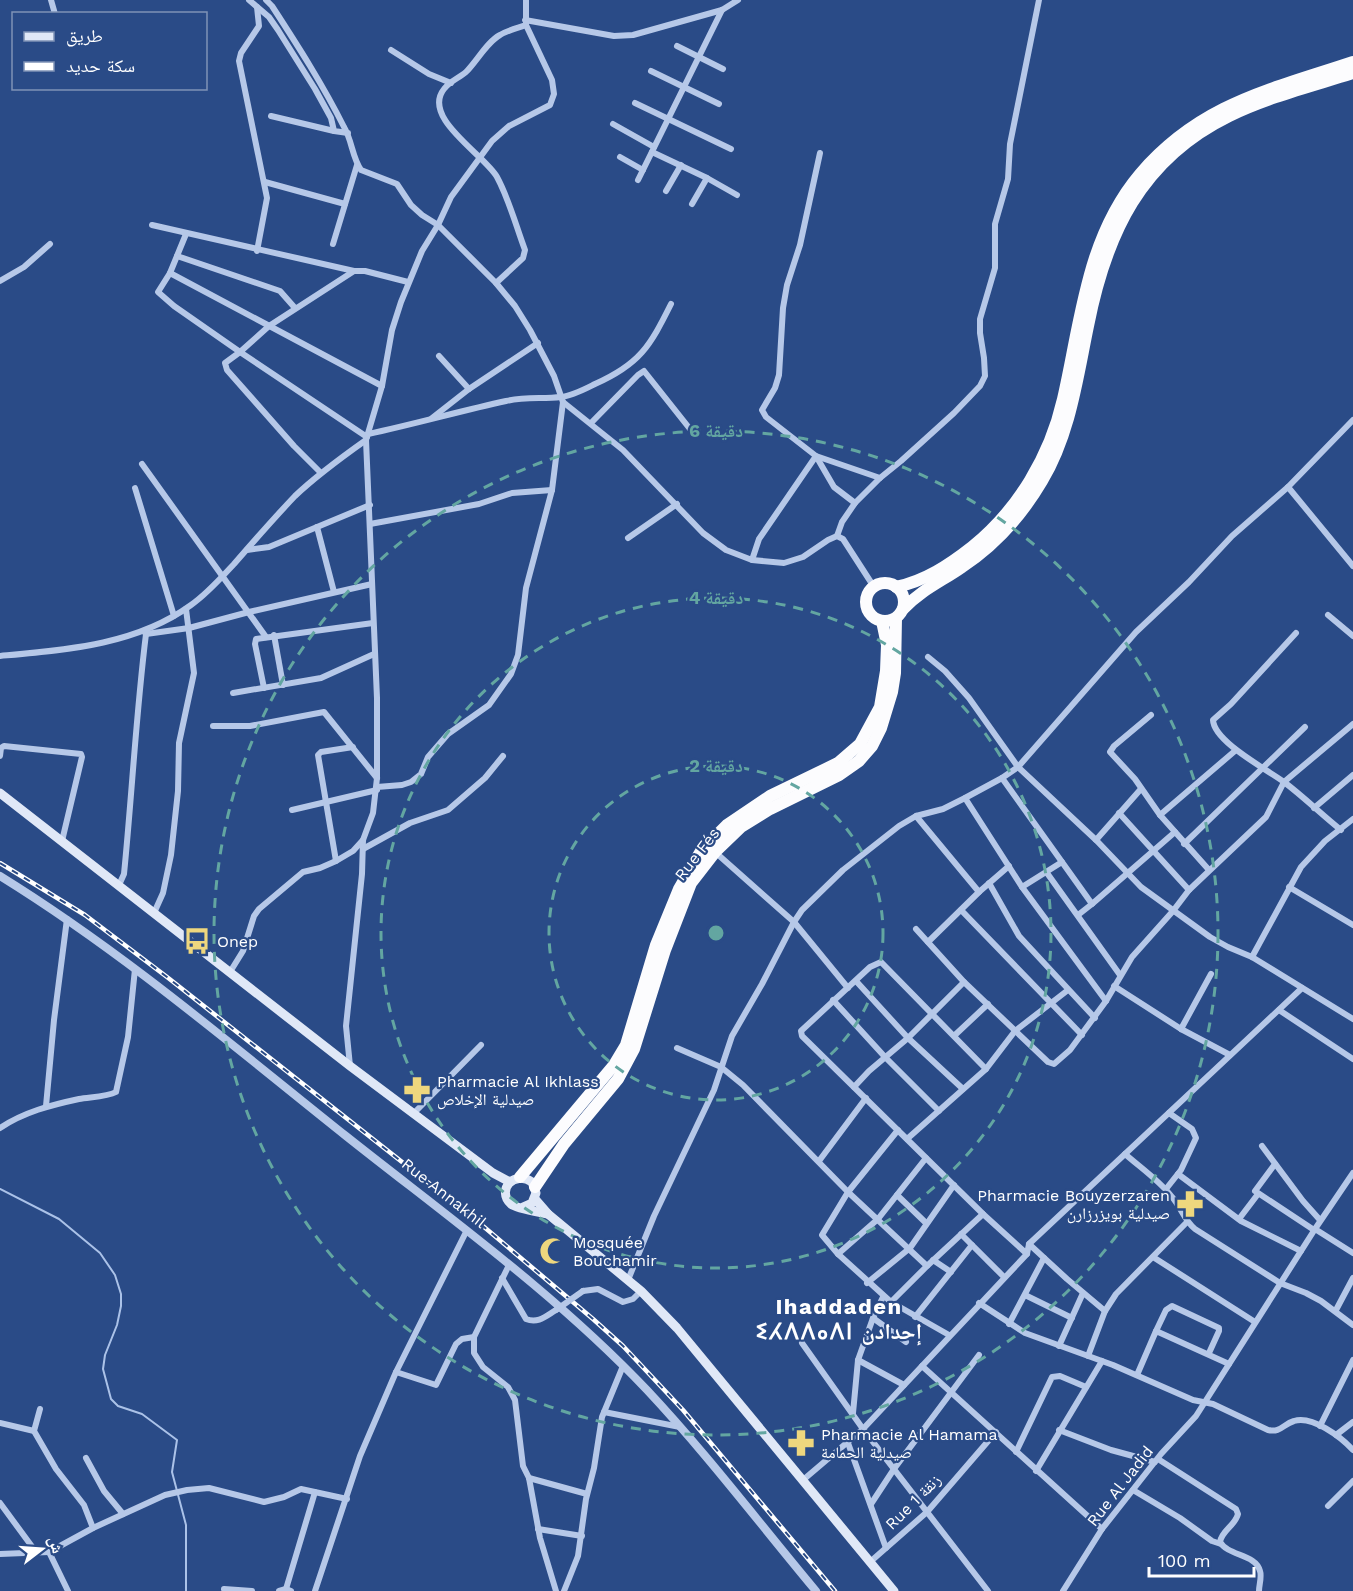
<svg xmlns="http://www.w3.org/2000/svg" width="1353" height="1591" viewBox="0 0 1353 1591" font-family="'Work Sans','Noto Naskh Arabic','Noto Sans Tifinagh',sans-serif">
<rect width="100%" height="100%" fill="#2a4b87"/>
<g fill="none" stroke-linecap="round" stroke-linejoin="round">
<path stroke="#abc2e8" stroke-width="2" d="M 0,1189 L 59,1219 L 100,1253 L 115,1275 L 121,1294 L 121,1306 L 117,1325 L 105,1355 L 103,1369 L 111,1399 L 118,1406 L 142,1414 L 177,1440 L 172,1472 L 186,1525 L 186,1591"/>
<g stroke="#b6c8e8" stroke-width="6">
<path d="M 51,0 L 55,14"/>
<path d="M 249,0 L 269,17 L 278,30 L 315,89 L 331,118 L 334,131 L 348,133"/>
<path d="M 266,0 L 272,6 C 298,46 323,85 344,127 C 352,140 352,157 361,170 L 397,184 L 411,205 L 422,215 L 438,225 L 496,283 L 515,306 L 530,330 L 554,376 L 563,402 L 552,490 L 526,588 L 518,655 L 511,674 L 489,705 L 448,734 L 428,757 L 421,774 L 411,782 L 402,785 L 377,787"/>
<path d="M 257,7 L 259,26 L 241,53 L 239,61 L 267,198 L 257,251"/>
<path d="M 525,20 L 614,36 L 633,35 L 722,10 L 738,0"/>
<path d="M 677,46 L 723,69"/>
<path d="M 391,50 L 429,74 L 451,83"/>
<path d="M 651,71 L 719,104"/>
<path d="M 635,103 L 731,149"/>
<path d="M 271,116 L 334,131"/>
<path d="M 613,124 L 654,147"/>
<path d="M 652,152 L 707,178 L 737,195"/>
<path d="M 820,153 L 800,245 L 787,285 L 783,308 L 779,375 L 775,388 L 762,410 L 766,417 L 816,456 L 834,487 L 855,503"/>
<path d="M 620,157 L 643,170"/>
<path d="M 638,180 L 722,10"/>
<path d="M 265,182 L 345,204"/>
<path d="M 666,191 L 681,165"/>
<path d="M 692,204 L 707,178"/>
<path d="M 152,225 L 354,271"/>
<path d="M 186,234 L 170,273 L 158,292 L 174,306 L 240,352 L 225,363 L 227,370 L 294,446 L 321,473"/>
<path d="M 333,244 L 357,165"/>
<path d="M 177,256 L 280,291 L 295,308"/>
<path d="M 170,273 L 382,386"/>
<path d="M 0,281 L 24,267 L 50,244"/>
<path d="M 496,283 L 523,258 L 525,250 C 516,226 509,199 497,177 C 485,155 421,118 444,89 C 450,81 459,78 466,72 C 477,61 487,42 500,35 C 508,30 518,28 526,25"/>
<path d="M 439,356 L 469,389"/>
<path d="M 563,402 L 623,450 L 703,533 L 726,550 L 752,560 L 784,563 L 803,557 L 828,540 L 837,536 L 843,539 L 874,587"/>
<path d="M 432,418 L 469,389 L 538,343"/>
<path d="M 591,423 L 638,375 L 644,371 L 690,429"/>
<path d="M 368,434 C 415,424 460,411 506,401 C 525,397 542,399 561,397 C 572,396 585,389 595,384 C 640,364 650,346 671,304"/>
<path d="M 367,437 L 240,352 L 269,326 L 354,271 L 365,271 L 408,282"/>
<path d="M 142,464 L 266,637"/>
<path d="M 1288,487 L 1353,566"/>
<path d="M 135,488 L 174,616"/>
<path d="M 370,524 L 479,504 L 512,493 L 552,490"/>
<path d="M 317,527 L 334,592"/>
<path d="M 837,536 L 842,522 L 855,503 L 880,478 L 901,461 L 954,413 L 980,386 L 985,376 L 984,358 L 980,333 L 980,319 L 995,268 L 995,224 L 1008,179 L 1010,144 L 1039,0"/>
<path d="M 628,538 L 677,504"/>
<path d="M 247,550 L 269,547 L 370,505"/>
<path d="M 752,560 L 759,539 L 816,456 L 880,478"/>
<path d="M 1328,615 L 1353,636"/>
<path d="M 144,631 L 146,634 L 189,628 L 249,612 L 372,584"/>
<path d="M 1296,633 L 1231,704 L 1213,720 C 1214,742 1268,770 1284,782 C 1304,797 1322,815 1341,830"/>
<path d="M 274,635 L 283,685"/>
<path d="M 0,656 C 66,650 136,645 191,605 C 207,594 221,578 234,564 C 254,541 274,518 295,496 C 317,475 342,457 366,440"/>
<path d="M 928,657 L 945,671 L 969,698 L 1018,767 L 1096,840 L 1141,887 L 1210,937 L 1228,947 L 1252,957 L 1353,1019"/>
<path d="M 264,688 L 255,644 L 256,639 L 373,623"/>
<path d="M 233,693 L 321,678 L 374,654"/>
<path d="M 1151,715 L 1114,746 L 1110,752 L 1135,779 L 1160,815 L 1209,870"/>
<path d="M 213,726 L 250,726 L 324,712 L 377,778"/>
<path d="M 0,756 L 1,748 L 4,746 L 81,754 L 82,757 L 62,841"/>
<path d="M 1002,778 L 1092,904 L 1175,832"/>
<path d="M 965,798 L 1022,887 L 1106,1001"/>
<path d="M 1314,808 L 1353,775"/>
<path d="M 292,810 L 377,790"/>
<path d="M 1119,813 L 1189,890"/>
<path d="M 1160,815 L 1236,750"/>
<path d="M 916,816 L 979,892 L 1009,866"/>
<path d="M 1096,840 L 1140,790"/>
<path d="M 1184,844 L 1305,727"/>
<path d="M 363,849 L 410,823 L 448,810 L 485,778 L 503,756"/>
<path d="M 715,852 L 794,922 L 848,988"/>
<path d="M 336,861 L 318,755 L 321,752 L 353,747"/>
<path d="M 1047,873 L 1120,975"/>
<path d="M 989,883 L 1019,936 L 1095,1018"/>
<path d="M 119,885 L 124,874 C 132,794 136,714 146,634"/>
<path d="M 1022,887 L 1062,862"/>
<path d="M 1289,887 L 1353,925"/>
<path d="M 961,910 L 1082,1035"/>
<path d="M 154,913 L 163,893 L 171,855 L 178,791 L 179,743 L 194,673 L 186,609"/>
<path d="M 1078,915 L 1092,904"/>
<path d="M 916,929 L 964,982 L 1048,1062 L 1054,1064 L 1070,1050 L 1106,1001 L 1132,957 L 1173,911 L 1189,890 L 1266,817 L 1284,782 L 1353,724"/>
<path d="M 928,942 L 979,892"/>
<path d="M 1252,957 L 1301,867 L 1325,841 L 1353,819"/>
<path d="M 230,972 L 243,951 L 254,916 L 259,909 L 303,872 L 320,868 L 336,861 L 353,851 L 363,840"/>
<path d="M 856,981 L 908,1038 L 963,1089"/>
<path d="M 1114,986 L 1181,1029 L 1230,1055"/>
<path d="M 833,1000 L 885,1057 L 939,1111"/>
<path d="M 1279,1010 L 1353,1059"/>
<path d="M 1181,1029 L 1211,974"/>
<path d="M 955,1035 L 988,1004"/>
<path d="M 677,1048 L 721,1067 L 743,1085 L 848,1192 L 927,1266"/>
<path d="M 350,1066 L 346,1026 L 362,874 L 363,840 L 373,813 L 377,778 L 377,698 L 366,440 L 382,386 L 392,330 L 401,302 L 422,251 L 438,225 L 451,197 L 492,141 L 509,126 L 550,105 L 554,94 L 552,80 L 526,25 L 526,0"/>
<path d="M 986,1069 L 881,962 L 870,967 L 801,1031 L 802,1036 L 983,1214 L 1027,1254"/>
<path d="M 854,1087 L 869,1071 L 908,1038 L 964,982"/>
<path d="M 46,1106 L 54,1020 L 67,919"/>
<path d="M 414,1113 L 481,1045"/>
<path d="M 0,1128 C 24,1112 51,1105 79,1099 C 90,1097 107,1097 116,1092 L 128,1037 L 135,969"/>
<path d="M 898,1130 L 848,1192 L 822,1235 L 838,1254 L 891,1302 L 949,1335"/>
<path d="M 907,1139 L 986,1069 L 1015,1031 L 1068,990"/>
<path d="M 1262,1146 L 1303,1201 L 1320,1220"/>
<path d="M 1125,1154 C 1141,1168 1160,1181 1172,1197 C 1181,1207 1184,1220 1195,1229 L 1280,1283 L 1306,1293 L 1321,1301 L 1353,1325"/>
<path d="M 819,1161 L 866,1098"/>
<path d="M 1275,1164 L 1255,1191 L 1314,1230"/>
<path d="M 1178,1174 L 1241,1221 L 1301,1251"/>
<path d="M 1166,1189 L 1181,1170 L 1196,1138 L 1192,1129 L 1169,1113"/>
<path d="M 897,1195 L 926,1223"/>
<path d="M 1239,1219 L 1258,1194"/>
<path d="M 1315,1229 L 1353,1253"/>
<path d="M 961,1234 L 1004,1277"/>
<path d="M 1029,1244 L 1067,1279 L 1105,1311"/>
<path d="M 838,1254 L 878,1219 L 926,1158"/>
<path d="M 1153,1257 L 1255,1322"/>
<path d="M 933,1260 L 951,1272"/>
<path d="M 509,1265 L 474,1337 L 474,1353 L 483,1367 L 508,1387 L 515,1400 L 523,1466 L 529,1478 L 540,1538 L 556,1591"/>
<path d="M 502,1278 L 526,1319 C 538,1324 546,1316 556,1310"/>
<path d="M 628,1280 L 654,1216 L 714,1090 L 732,1036 L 762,984 L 794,922 L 802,910 L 843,870 L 899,826 L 916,816 L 943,809 L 965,798 L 1002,778 L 1018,767 L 1136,632 L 1189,582 L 1232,536 L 1288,487 L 1353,420"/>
<path d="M 867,1283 L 910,1248 L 954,1185"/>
<path d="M 583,1291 L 598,1289 L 623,1302 L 633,1299 L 641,1291"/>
<path d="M 1025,1295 L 1072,1318"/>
<path d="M 891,1302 L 927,1266 L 983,1214"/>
<path d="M 979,1303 L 1025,1333 L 1113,1365 L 1193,1400 L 1213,1404 L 1268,1430 C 1281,1433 1283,1424 1294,1421 C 1312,1415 1341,1437 1353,1450"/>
<path d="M 1336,1310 L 1353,1278"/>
<path d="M 915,1317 L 972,1245"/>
<path d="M 873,1318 L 906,1342"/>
<path d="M 1009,1324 L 1044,1258"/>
<path d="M 1156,1331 L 1166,1310 L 1172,1306 L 1219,1328 L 1219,1331 L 1209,1353"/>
<path d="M 802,1343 L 863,1429 L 988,1591"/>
<path d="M 1059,1346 L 1083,1293"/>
<path d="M 1088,1356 L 1105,1311 L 1116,1294 L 1187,1222"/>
<path d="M 858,1360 L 904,1385"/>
<path d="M 922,1366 L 1102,1529"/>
<path d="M 396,1372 L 436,1385 L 456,1344 L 462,1339 L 474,1337"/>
<path d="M 1137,1375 L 1156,1331 L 1229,1364"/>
<path d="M 40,1409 L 34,1431 L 56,1469 L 84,1505 L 93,1528"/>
<path d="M 604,1412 L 680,1427"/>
<path d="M 853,1413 L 858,1360 L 873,1318 L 883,1297"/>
<path d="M 0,1423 L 34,1431"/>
<path d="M 1320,1426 L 1353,1360"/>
<path d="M 1059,1430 L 1111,1450 L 1155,1462"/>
<path d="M 1336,1435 L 1353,1422"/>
<path d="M 848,1443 L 886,1548"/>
<path d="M 1016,1452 L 1052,1377 L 1060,1376 L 1086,1387"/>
<path d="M 86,1458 L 104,1491 L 123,1514"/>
<path d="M 1158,1459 L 1236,1509 L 1238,1514 C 1235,1526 1222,1530 1220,1542 C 1228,1556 1256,1554 1260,1571 C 1262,1577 1259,1585 1259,1591"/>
<path d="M 1036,1471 L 1102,1361"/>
<path d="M 529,1478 L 587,1494"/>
<path d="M 803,1480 L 863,1429 L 1027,1254 L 1029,1244 L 1302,988"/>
<path d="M 1133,1490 L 1180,1518 L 1212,1541 L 1221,1544"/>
<path d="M 0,1503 L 36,1552"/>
<path d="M 871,1504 L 894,1469 L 979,1355"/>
<path d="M 1328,1506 L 1353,1481"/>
<path d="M 538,1529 L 582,1536"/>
<path d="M 49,1552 L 68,1591"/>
<path d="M 0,1554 L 49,1552 L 93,1528 L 165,1495 L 187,1490 L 209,1488 L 264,1502 L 284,1497 L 301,1489 L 347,1499"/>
<path d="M 870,1562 L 927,1512 L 996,1432"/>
<path d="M 224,1589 L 252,1591"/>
<path d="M 286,1589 L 315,1492"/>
<path d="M 279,1591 L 286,1589 L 291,1591"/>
<path d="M 315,1591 L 360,1456 L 396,1372 L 467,1230"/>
<path d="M 564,1591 L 578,1556 L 586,1499 L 594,1468 L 602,1417 L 623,1366"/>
<path d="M 1063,1591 L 1102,1529 L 1161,1454 L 1196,1416 L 1315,1229 L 1353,1173"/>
</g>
<path stroke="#b6c8e8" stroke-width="8" d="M 0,876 C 123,952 233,1046 346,1136 C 448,1217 556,1294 647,1390 C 707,1454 760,1524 816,1591"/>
<g stroke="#e0e8f7" stroke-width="9">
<path d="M 0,793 L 350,1066 L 493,1173 L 510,1182"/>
<path d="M 535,1199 L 548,1214 L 641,1291 L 677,1328 L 894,1591"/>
<path d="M 523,1207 L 532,1203 L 536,1193 L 532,1182 C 514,1170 496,1190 511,1204 C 517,1209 539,1212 548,1214"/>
</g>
<g stroke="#fcfcfe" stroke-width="12">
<circle cx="885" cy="602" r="19"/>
<path d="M 896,587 C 925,581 949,565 972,547 C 1018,510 1050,456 1063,399 C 1081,321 1086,238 1140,174 C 1200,104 1269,90 1353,62"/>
<path d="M 903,609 C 921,590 942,581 962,567 C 995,545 1022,515 1042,481 C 1070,434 1077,379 1088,326 C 1106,234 1141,159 1229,116 C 1268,97 1312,86 1353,73"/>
<path d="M 520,1177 L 614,1065 L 626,1045 L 656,945 L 679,889 L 701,851 L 727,825 L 770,796 L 838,763 L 860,744 L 880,707 L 886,671 L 887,645 L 882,621"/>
<path d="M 535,1187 L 564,1144 L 618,1079 L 634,1049 L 665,950 L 691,883 L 715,852 L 741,827 L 770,809 L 839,775 L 859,761 L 872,746 L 881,728 L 892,692 L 895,673 L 896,618"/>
</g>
<defs>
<path id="rail" d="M 0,863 L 85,915 L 167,977 L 477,1221 L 593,1319 L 623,1346 L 683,1410 L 835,1591"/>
</defs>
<use href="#rail" stroke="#fff" stroke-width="4.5"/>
<use href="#rail" stroke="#2a4b87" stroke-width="2" stroke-dasharray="7" stroke-linecap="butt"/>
<path stroke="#b6c8e8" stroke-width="6" d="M 556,1310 L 583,1291"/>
</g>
<g fill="none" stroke="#63a6a1" stroke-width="3" stroke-dasharray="10 8">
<circle cx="716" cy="933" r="167"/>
<circle cx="716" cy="933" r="335"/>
<circle cx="716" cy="933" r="502"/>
</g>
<defs>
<symbol id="bus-bare" viewBox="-9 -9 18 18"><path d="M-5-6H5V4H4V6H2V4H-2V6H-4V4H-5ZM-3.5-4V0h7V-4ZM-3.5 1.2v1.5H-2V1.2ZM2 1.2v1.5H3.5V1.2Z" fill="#eed77e" stroke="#2a4b87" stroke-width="2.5" paint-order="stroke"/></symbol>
<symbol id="pharmacy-bare" viewBox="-9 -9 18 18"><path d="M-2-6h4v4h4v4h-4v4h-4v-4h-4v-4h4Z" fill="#eed77e" stroke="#2a4b87" stroke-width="2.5" paint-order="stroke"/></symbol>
<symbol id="mosque-bare" viewBox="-9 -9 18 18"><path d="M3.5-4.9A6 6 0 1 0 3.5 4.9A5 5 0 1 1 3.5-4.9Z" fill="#eed77e" stroke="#2a4b87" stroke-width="2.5" paint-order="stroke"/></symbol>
</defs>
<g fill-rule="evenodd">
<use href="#bus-bare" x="178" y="922" width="38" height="38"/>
<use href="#pharmacy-bare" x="398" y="1071" width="38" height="38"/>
<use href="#pharmacy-bare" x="1171" y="1185" width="38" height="38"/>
<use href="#mosque-bare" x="534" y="1232" width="38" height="38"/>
<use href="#pharmacy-bare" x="782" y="1424" width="38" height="38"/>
</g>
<g text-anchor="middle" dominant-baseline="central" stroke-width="4.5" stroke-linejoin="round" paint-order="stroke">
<g font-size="16" fill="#fff" stroke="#2a4b87">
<text transform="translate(697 854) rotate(-52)">Rue Fés</text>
<text transform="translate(444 1193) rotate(38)">Rue Annakhil</text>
<text transform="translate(1120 1486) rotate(-52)">Rue Al Jadid</text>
<text transform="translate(913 1502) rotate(-45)">Rue 1 زنقة</text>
</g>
<g font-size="16" fill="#fff" stroke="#2a4b87" text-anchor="start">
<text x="217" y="941">Onep</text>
<text x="437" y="1081">Pharmacie Al Ikhlass<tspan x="437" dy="18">صيدلية الإخلاص</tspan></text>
<text x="1170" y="1195" text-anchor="end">Pharmacie Bouyzerzaren<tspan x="1170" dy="18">صيدلية بويزرزارن</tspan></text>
<text x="573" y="1242">Mosquée<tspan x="573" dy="18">Bouchamir</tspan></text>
<text x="821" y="1434">Pharmacie Al Hamama<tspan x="821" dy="18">صيدلية الحمامة</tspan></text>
</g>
<g font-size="22" font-weight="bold" letter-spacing="1.5" fill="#fff" stroke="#2a4b87">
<text x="839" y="1306">Ihaddaden<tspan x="839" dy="25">ⵉⵃⴷⴷⴰⴷⵏ إحدادن</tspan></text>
</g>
</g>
<circle cx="716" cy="933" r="9" fill="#63a6a1" stroke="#2a4b87" stroke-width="3"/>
<g font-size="18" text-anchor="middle" font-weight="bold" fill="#63a6a1" stroke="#2a4b87" stroke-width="4.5" stroke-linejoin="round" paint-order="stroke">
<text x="716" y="437">6 دقيقة</text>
<text x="716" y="604">4 دقيقة</text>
<text x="716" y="772">2 دقيقة</text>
</g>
<rect x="12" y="12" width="195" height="78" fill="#2a4b87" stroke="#7f93b7" stroke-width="1.5"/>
<rect x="24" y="32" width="30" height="9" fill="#e0e8f7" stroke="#7f93b7" stroke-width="1.5"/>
<text x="66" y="42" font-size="18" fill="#ffffff">طريق</text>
<rect x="24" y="62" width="30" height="9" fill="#ffffff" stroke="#7f93b7" stroke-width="1.5"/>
<text x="66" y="72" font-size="18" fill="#ffffff">سكة حديد</text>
<g transform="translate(42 1549) rotate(73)" stroke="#2a4b87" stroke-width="4.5" paint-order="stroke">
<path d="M0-4.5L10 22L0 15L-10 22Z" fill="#ffffff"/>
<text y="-9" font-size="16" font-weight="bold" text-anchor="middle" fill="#ffffff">ش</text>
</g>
<path d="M1149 1567v9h105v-9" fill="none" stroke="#ffffff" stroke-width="3"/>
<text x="1158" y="1567" font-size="18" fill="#ffffff" stroke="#2a4b87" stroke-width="4.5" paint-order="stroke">100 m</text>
</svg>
